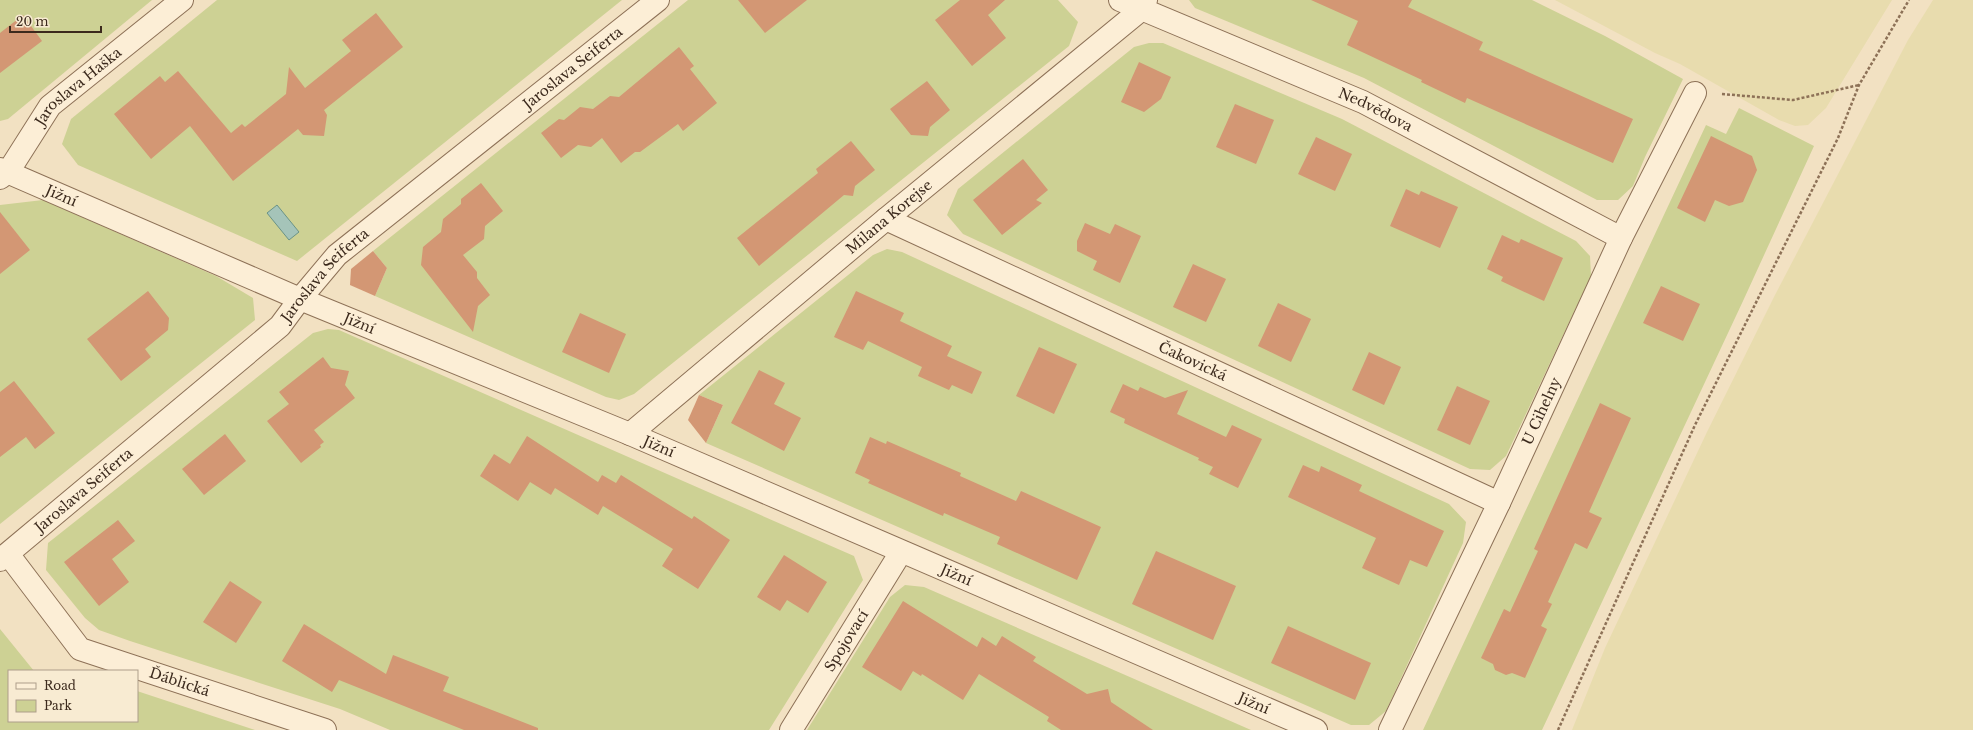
<svg xmlns="http://www.w3.org/2000/svg" width="1973" height="730" viewBox="0 0 1973 730" font-family="'Libre Baskerville',serif">
<rect width="100%" height="100%" fill="#f2e1c2"/>
<g fill="#e8dcae">
<path d="M 1555,0 L 1892,0 L 1826,108 L 1808,125 L 1795,126 L 1779,120 L 1680,64 L 1655,53 Z"/>
<path d="M 1933,0 L 1973,0 L 1973,730 L 1572,730 L 1605,648 L 1707,432 L 1775,295 L 1908,40 Z"/>
</g>
<g fill="#cdd194">
<path d="M 0,0 L 152,0 L 8,119 L 0,121 Z"/>
<path d="M 217,0 L 622,0 L 297,261 L 78,165 L 62,144 L 71,119 Z"/>
<path d="M 688,0 L 1058,0 L 1078,22 L 1069,46 L 634,394 L 619,400 L 606,397 L 375,296 L 387,268 L 373,251 Z"/>
<path d="M 1189,0 L 1532,0 L 1605,36 L 1683,79 L 1645,157 L 1633,186 L 1618,200 L 1597,200 L 1364,78 L 1195,8 Z"/>
<path d="M 1149,43 L 1163,43 L 1342,119 L 1576,241 L 1590,256 L 1591,276 L 1506,456 L 1490,470 L 1470,469 L 963,234 L 947,215 L 958,189 L 1134,47 Z"/>
<path d="M 1739,108 L 1814,146 L 1743,301 L 1542,730 L 1423,730 L 1706,125 L 1726,134 Z"/>
<path d="M 43,200 L 216,276 L 253,298 L 255,320 L 0,524 L 0,205 Z"/>
<path d="M 887,249 L 902,252 L 1449,504 L 1466,522 L 1463,543 L 1386,711 L 1369,725 L 1351,725 L 706,443 L 723,405 L 699,395 L 873,255 Z"/>
<path d="M 328,329 L 339,330 L 854,556 L 863,580 L 769,730 L 390,730 L 340,709 L 130,641 L 99,630 L 85,618 L 46,570 L 48,543 L 313,333 Z"/>
<path d="M 905,585 L 924,587 L 1251,730 L 807,730 L 890,597 Z"/>
<path d="M 0,629 L 34,671 L 9,671 L 9,721 L 137,721 L 137,691 L 255,730 L 0,730 Z"/>
</g>
<path fill="#a5c4b9" stroke="#6a9387" d="M 277,205 L 299,232 L 289,240 L 267,213 Z"/>
<g fill="#d39774">
<path d="M 738,0 L 807,0 L 765,33 Z"/>
<path d="M 960,0 L 1005,0 L 988,15 L 1006,38 L 972,66 L 935,20 Z"/>
<path d="M 1311,0 L 1412,0 L 1408,7 L 1483,42 L 1479,50 L 1633,119 L 1613,163 L 1467,98 L 1465,103 L 1421,82 L 1422,80 L 1347,45 L 1358,21 Z"/>
<path d="M 376,13 L 403,47 L 324,110 L 327,115 L 324,136 L 303,135 L 298,129 L 233,181 L 190,126 L 151,159 L 114,114 L 160,76 L 165,82 L 178,71 L 231,133 L 242,124 L 245,127 L 286,94 L 289,67 L 305,88 L 351,51 L 342,40 Z"/>
<path d="M 23,15 L 42,41 L 0,73 L 0,33 Z"/>
<path d="M 679,47 L 694,66 L 690,69 L 717,103 L 683,131 L 678,124 L 640,152 L 635,152 L 621,163 L 602,138 L 591,147 L 578,145 L 561,158 L 541,133 L 559,119 L 564,120 L 580,107 L 593,109 L 610,96 L 619,97 Z"/>
<path d="M 1139,62 L 1171,77 L 1161,99 L 1144,112 L 1121,102 Z"/>
<path d="M 927,81 L 950,110 L 930,127 L 928,136 L 911,135 L 890,109 Z"/>
<path d="M 1235,104 L 1274,120 L 1256,164 L 1216,147 Z"/>
<path d="M 1711,136 L 1752,156 L 1757,170 L 1743,202 L 1729,206 L 1715,200 L 1705,222 L 1677,208 Z"/>
<path d="M 1316,137 L 1352,154 L 1335,191 L 1298,174 Z"/>
<path d="M 851,141 L 875,170 L 855,186 L 853,196 L 844,195 L 759,266 L 737,238 L 818,173 L 816,169 Z"/>
<path d="M 1023,159 L 1048,190 L 1036,200 L 1042,203 L 1002,235 L 973,200 Z"/>
<path d="M 481,183 L 503,211 L 485,226 L 484,239 L 463,255 L 477,272 L 477,278 L 490,295 L 478,306 L 473,332 L 421,265 L 423,247 L 441,232 L 443,219 L 461,204 L 461,199 Z"/>
<path d="M 1406,189 L 1419,195 L 1421,191 L 1458,207 L 1440,248 L 1390,226 Z"/>
<path d="M 0,212 L 30,250 L 0,274 Z"/>
<path d="M 1085,223 L 1110,234 L 1115,224 L 1141,236 L 1120,283 L 1093,270 L 1097,261 L 1077,251 L 1077,241 Z"/>
<path d="M 1502,235 L 1519,243 L 1521,239 L 1563,258 L 1544,301 L 1501,281 L 1503,277 L 1487,269 Z"/>
<path d="M 373,251 L 387,268 L 375,296 L 350,285 L 351,269 Z"/>
<path d="M 1193,264 L 1226,279 L 1206,322 L 1173,307 Z"/>
<path d="M 1661,286 L 1700,304 L 1683,341 L 1643,323 Z"/>
<path d="M 148,291 L 169,318 L 168,330 L 145,349 L 151,357 L 121,381 L 87,339 Z"/>
<path d="M 856,291 L 904,313 L 900,321 L 952,346 L 947,356 L 982,372 L 972,394 L 952,385 L 949,390 L 918,376 L 922,367 L 868,341 L 863,350 L 834,337 Z"/>
<path d="M 1278,303 L 1311,319 L 1291,362 L 1258,346 Z"/>
<path d="M 580,313 L 626,334 L 609,373 L 562,352 Z"/>
<path d="M 1039,347 L 1077,364 L 1054,414 L 1016,396 Z"/>
<path d="M 1369,352 L 1401,367 L 1384,405 L 1352,390 Z"/>
<path d="M 323,357 L 331,368 L 349,371 L 345,385 L 355,398 L 314,430 L 324,442 L 320,445 L 321,447 L 301,463 L 267,421 L 289,404 L 279,392 Z"/>
<path d="M 759,370 L 785,383 L 774,404 L 801,418 L 784,451 L 731,423 Z"/>
<path d="M 14,381 L 55,433 L 35,449 L 26,437 L 0,457 L 0,392 Z"/>
<path d="M 1123,384 L 1138,391 L 1140,387 L 1165,398 L 1188,390 L 1177,414 L 1226,437 L 1232,425 L 1262,439 L 1238,488 L 1209,474 L 1213,467 L 1198,460 L 1199,458 L 1124,423 L 1125,419 L 1110,412 Z"/>
<path d="M 1457,386 L 1490,401 L 1470,445 L 1437,430 Z"/>
<path d="M 699,395 L 723,405 L 706,443 L 688,420 Z"/>
<path d="M 1600,403 L 1631,418 L 1589,512 L 1602,518 L 1587,549 L 1575,543 L 1548,602 L 1552,604 L 1541,626 L 1547,629 L 1525,678 L 1512,673 L 1506,675 L 1495,670 L 1493,664 L 1481,658 L 1504,609 L 1510,612 L 1538,551 L 1534,549 Z"/>
<path d="M 225,434 L 246,461 L 204,495 L 182,469 Z"/>
<path d="M 527,436 L 598,482 L 602,475 L 616,483 L 621,475 L 692,519 L 694,516 L 730,540 L 698,589 L 662,566 L 673,549 L 603,506 L 598,515 L 555,488 L 551,495 L 530,482 L 518,501 L 480,476 L 494,454 L 510,464 Z"/>
<path d="M 870,437 L 886,444 L 887,441 L 961,473 L 960,476 L 1016,501 L 1021,491 L 1101,527 L 1077,580 L 997,544 L 1000,537 L 944,513 L 943,516 L 868,483 L 870,480 L 855,473 Z"/>
<path d="M 1303,465 L 1319,472 L 1321,466 L 1362,485 L 1359,491 L 1444,531 L 1427,567 L 1410,560 L 1399,585 L 1362,568 L 1376,538 L 1288,497 Z"/>
<path d="M 118,520 L 135,541 L 112,559 L 129,582 L 99,606 L 64,562 Z"/>
<path d="M 1156,551 L 1236,586 L 1213,640 L 1132,604 Z"/>
<path d="M 784,555 L 827,582 L 808,613 L 787,600 L 780,611 L 757,597 Z"/>
<path d="M 230,581 L 262,602 L 236,643 L 203,622 Z"/>
<path d="M 903,601 L 977,647 L 982,637 L 996,646 L 1002,636 L 1036,657 L 1033,661 L 1087,694 L 1108,689 L 1111,702 L 1153,730 L 1061,730 L 1047,721 L 1049,717 L 979,674 L 963,700 L 922,674 L 921,676 L 913,671 L 901,691 L 862,667 Z"/>
<path d="M 304,624 L 386,674 L 393,655 L 449,677 L 443,691 L 538,728 L 538,730 L 464,730 L 339,680 L 332,692 L 282,661 Z"/>
<path d="M 1288,626 L 1371,663 L 1355,700 L 1271,663 Z"/>
</g>
<g fill="none" stroke-linecap="round" stroke-linejoin="round">
<defs>
<g id="minor">
<path id="s1" d="M 1120,0 L 1363,102 L 1621,238"/>
<path id="s2" d="M 0,169 L 300,299 L 630,434 L 1316,730"/>
<path id="s3" d="M 0,178 L 8,172 L 50,106 L 182,0"/>
<path id="s4" d="M 886,219 L 1499,503"/>
<path id="s5" d="M 630,434 L 886,219 L 1142,9 L 1146,0"/>
<path id="s6" d="M 8,554 L 80,649 L 325,730"/>
<path id="s7" d="M 0,560 L 280,326 L 300,299 L 337,255 L 658,0"/>
<path id="s8" d="M 791,730 L 901,552"/>
<path id="s9" d="M 1390,730 L 1499,503 L 1621,238 L 1695,93"/>
</g>
</defs>
<use href="#minor" stroke="#8d7157" stroke-width="24"/>
<g stroke="#8d7157" stroke-width="2.5" stroke-dasharray="3 2" stroke-linecap="butt">
<path d="M 1722,94 L 1793,100 L 1859,85"/>
<path d="M 1558,730 L 1695,425 L 1838,138 L 1859,85 L 1909,0"/>
</g>
<use href="#minor" stroke="#fceed6" stroke-width="22"/>
</g>
<g text-anchor="middle" dominant-baseline="central" stroke-width="3.5" stroke-linejoin="round" paint-order="stroke">
<g font-size="14" fill="#3c2a1d" stroke="#f8ebd2">
<text stroke="none"><textPath href="#s7" startOffset="757">Jaroslava Seiferta</textPath></text>
<text stroke="none"><textPath href="#s3" startOffset="122">Jaroslava Haška</textPath></text>
<text stroke="none"><textPath href="#s1" startOffset="278">Nedvědova</textPath></text>
<text stroke="none"><textPath href="#s2" startOffset="67">Jižní</textPath></text>
<text stroke="none"><textPath href="#s5" startOffset="338">Milana Korejse</textPath></text>
<text stroke="none"><textPath href="#s7" startOffset="433">Jaroslava Seiferta</textPath></text>
<text stroke="none"><textPath href="#s2" startOffset="391">Jižní</textPath></text>
<text stroke="none"><textPath href="#s4" startOffset="338">Čakovická</textPath></text>
<text stroke="none"><textPath href="#s9" startOffset="353">U Cihelny</textPath></text>
<text stroke="none"><textPath href="#s2" startOffset="715">Jižní</textPath></text>
<text stroke="none"><textPath href="#s7" startOffset="109">Jaroslava Seiferta</textPath></text>
<text stroke="none"><textPath href="#s2" startOffset="1039">Jižní</textPath></text>
<text stroke="none"><textPath href="#s8" startOffset="105">Spojovací</textPath></text>
<text stroke="none"><textPath href="#s6" startOffset="224">Ďáblická</textPath></text>
<text stroke="none"><textPath href="#s2" startOffset="1363">Jižní</textPath></text>
</g>
</g>
<rect x="8" y="670" width="130" height="52" fill="#f8ebd2" stroke="#ad9e8a"/>
<rect x="16" y="683" width="20" height="6" fill="#fceed6" stroke="#ad9e8a"/>
<text x="44" y="690" font-size="12" fill="#3c2a1d">Road</text>
<rect x="16" y="700" width="20" height="12" fill="#cdd194" stroke="#ad9e8a"/>
<text x="44" y="710" font-size="12" fill="#3c2a1d">Park</text>
<path d="M10 26v6h91v-6" fill="none" stroke="#3c2a1d" stroke-width="2"/>
<text x="16" y="26" font-size="12" fill="#3c2a1d" stroke="#f8ebd2" stroke-width="3" paint-order="stroke">20 m</text>
</svg>
